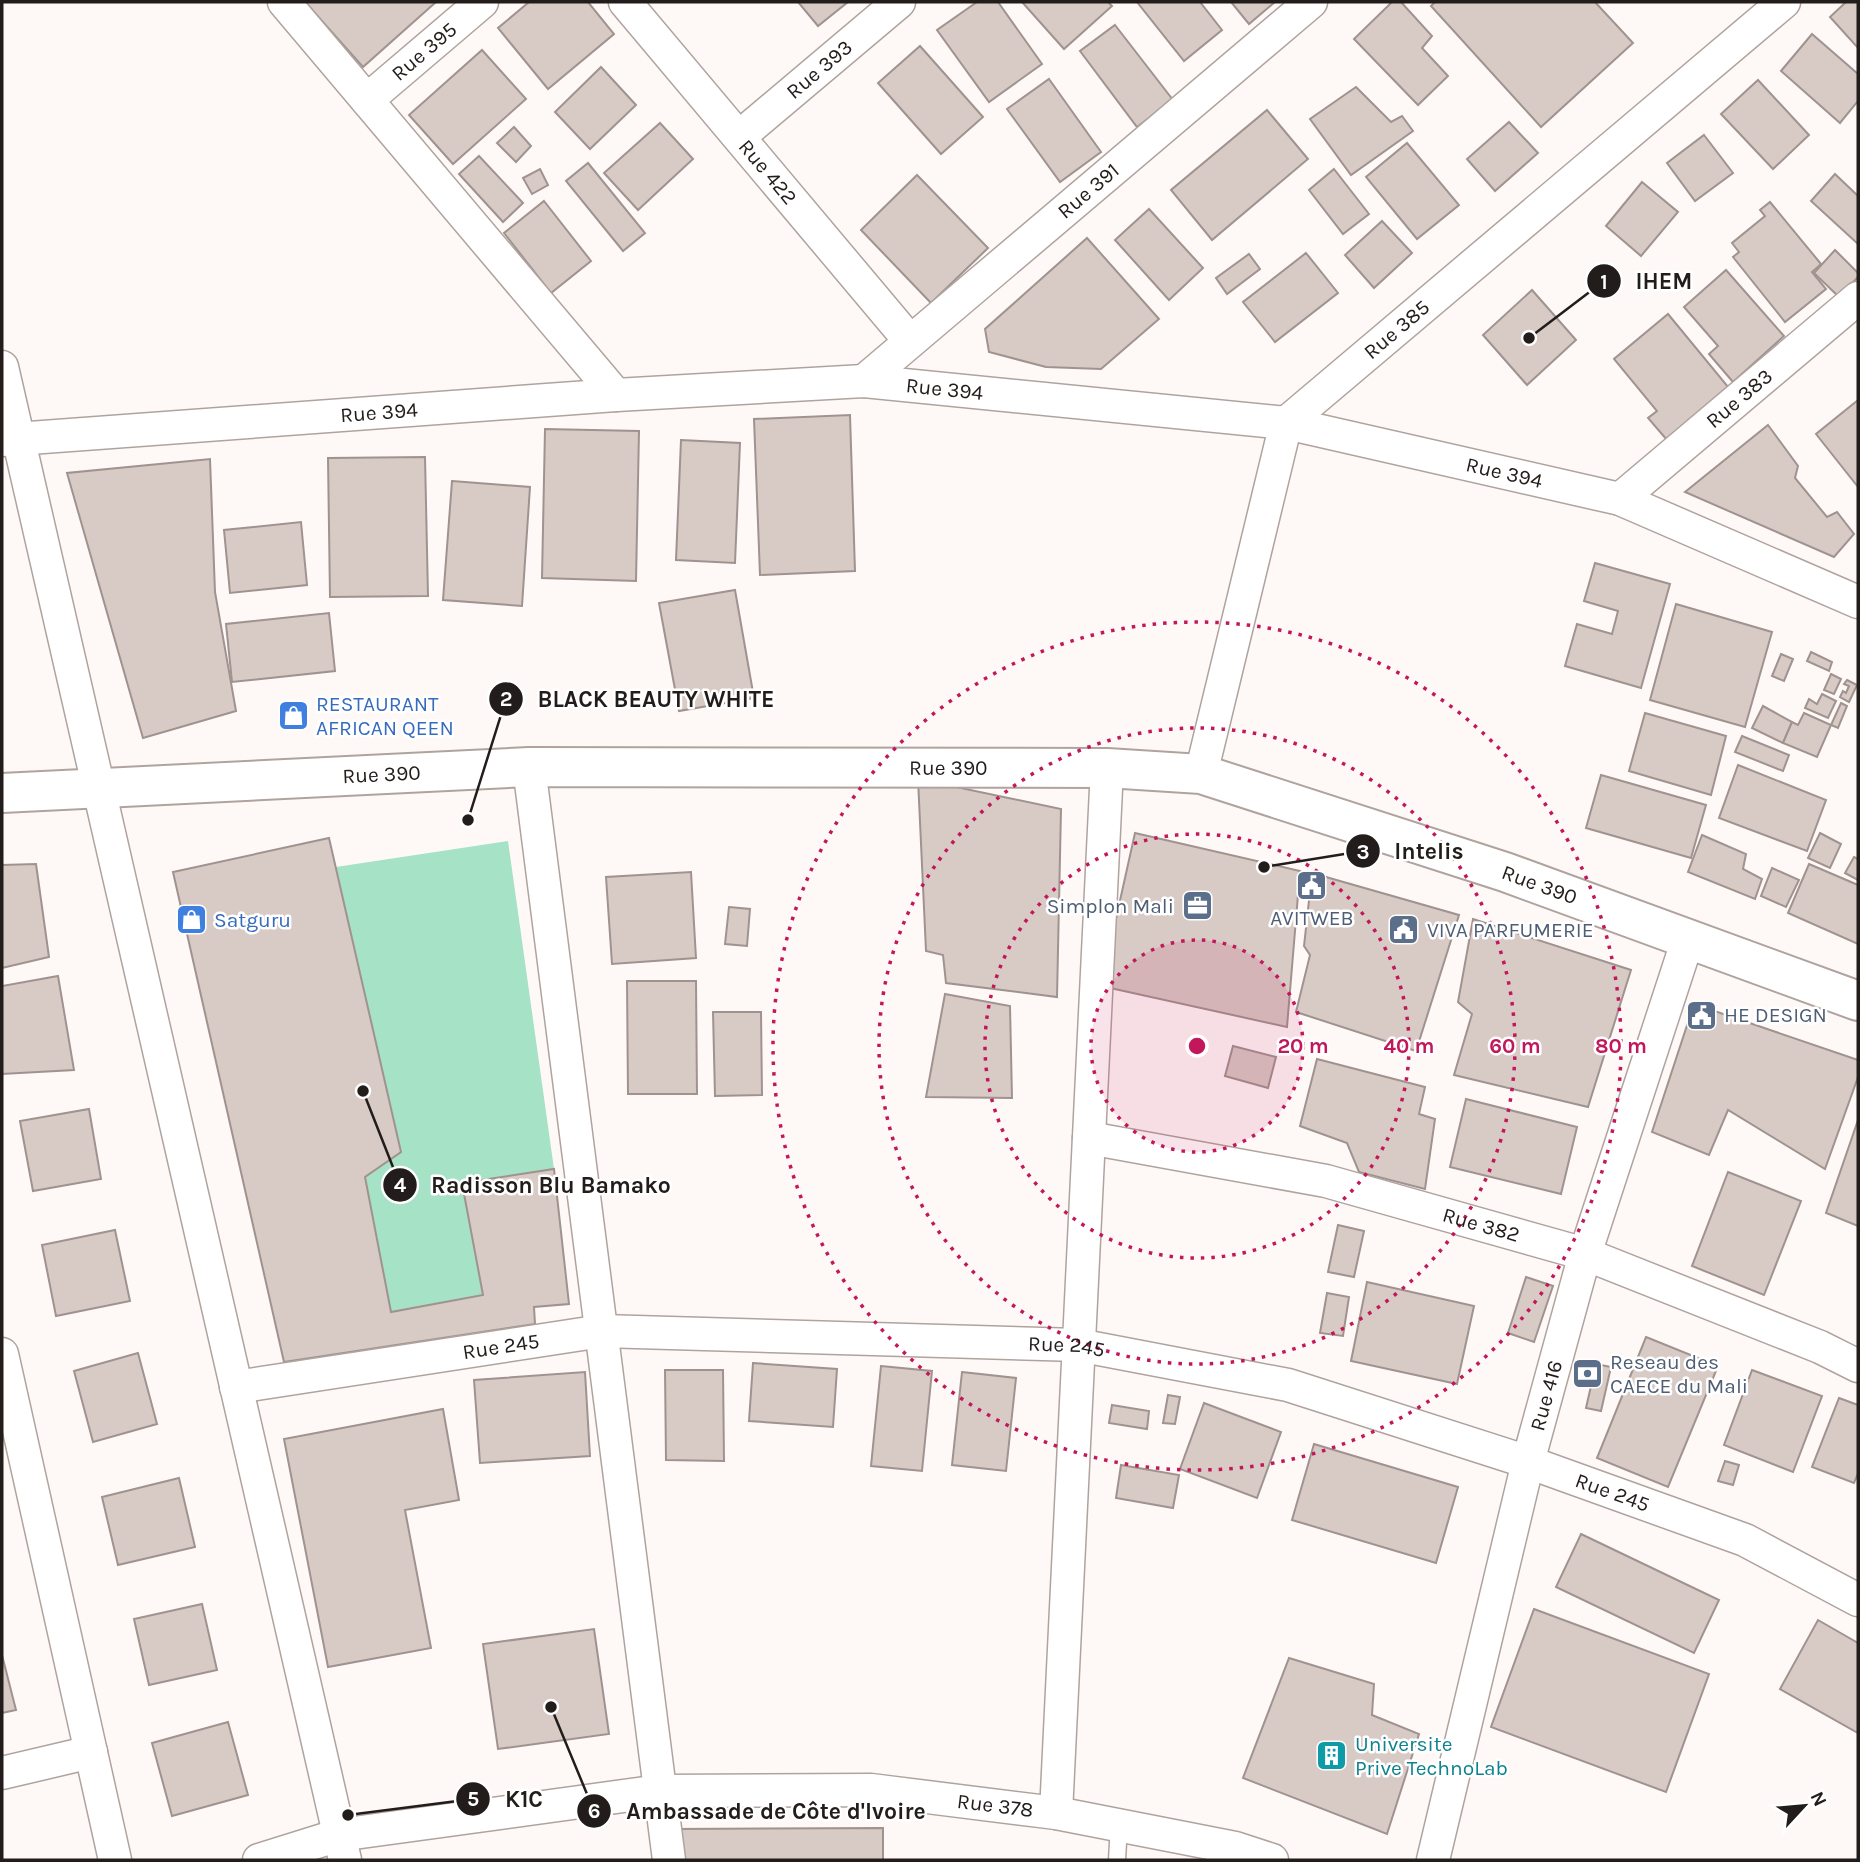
<svg xmlns="http://www.w3.org/2000/svg" width="1860" height="1862" viewBox="0 0 1860 1862" font-family="Karla,sans-serif">
<rect width="100%" height="100%" fill="#fef9f7"/>
<path fill="#a5e2c6" d="M 508,841 L 554,1169 L 462,1183 L 483,1295 L 391,1312 L 365,1177 L 401,1152 L 336,867 Z"/>
<g fill="#d8cac5" stroke="#a0938f" stroke-width="2">
<path d="M 305,2 L 436,2 L 363,67 Z"/>
<path d="M 529,2 L 588,2 L 614,34 L 548,89 L 498,28 Z"/>
<path d="M 798,2 L 848,2 L 818,26 Z"/>
<path d="M 977,2 L 998,2 L 1042,64 L 989,102 L 937,30 Z"/>
<path d="M 1022,2 L 1108,2 L 1112,6 L 1064,49 Z"/>
<path d="M 1137,2 L 1200,2 L 1222,30 L 1184,61 Z"/>
<path d="M 1231,2 L 1275,2 L 1249,24 Z"/>
<path d="M 1392,2 L 1401,2 L 1432,36 L 1422,48 L 1448,76 L 1418,105 L 1354,39 Z"/>
<path d="M 1435,2 L 1595,2 L 1633,43 L 1541,127 L 1431,6 Z"/>
<path d="M 1846,2 L 1858,2 L 1858,48 L 1830,17 Z"/>
<path d="M 1115,25 L 1173,100 L 1137,127 L 1080,51 Z"/>
<path d="M 1812,34 L 1858,74 L 1858,101 L 1840,123 L 1781,71 Z"/>
<path d="M 920,46 L 983,117 L 941,154 L 878,83 Z"/>
<path d="M 482,50 L 526,99 L 453,164 L 409,115 Z"/>
<path d="M 601,67 L 636,105 L 590,149 L 555,112 Z"/>
<path d="M 1049,79 L 1101,152 L 1060,182 L 1007,109 Z"/>
<path d="M 1758,80 L 1809,135 L 1773,169 L 1721,114 Z"/>
<path d="M 1356,87 L 1391,122 L 1402,116 L 1413,131 L 1351,175 L 1310,119 Z"/>
<path d="M 1267,110 L 1308,159 L 1212,240 L 1171,190 Z"/>
<path d="M 1509,122 L 1538,153 L 1495,191 L 1467,159 Z"/>
<path d="M 660,123 L 693,159 L 638,210 L 604,173 Z"/>
<path d="M 514,127 L 531,146 L 516,162 L 497,143 Z"/>
<path d="M 1704,135 L 1733,173 L 1695,201 L 1667,163 Z"/>
<path d="M 1407,143 L 1459,205 L 1417,239 L 1366,177 Z"/>
<path d="M 479,156 L 523,203 L 503,222 L 459,174 Z"/>
<path d="M 588,163 L 645,233 L 623,251 L 566,181 Z"/>
<path d="M 540,169 L 548,185 L 532,194 L 523,178 Z"/>
<path d="M 1334,169 L 1369,214 L 1343,234 L 1309,190 Z"/>
<path d="M 1835,174 L 1858,196 L 1858,244 L 1811,201 Z"/>
<path d="M 917,175 L 988,248 L 931,303 L 861,230 Z"/>
<path d="M 1642,182 L 1678,212 L 1641,256 L 1606,226 Z"/>
<path d="M 544,201 L 591,261 L 551,293 L 504,233 Z"/>
<path d="M 1770,202 L 1821,264 L 1812,272 L 1826,289 L 1785,322 L 1733,257 L 1739,252 L 1732,243 L 1765,216 L 1760,210 Z"/>
<path d="M 1149,209 L 1203,268 L 1169,300 L 1115,240 Z"/>
<path d="M 1382,221 L 1412,253 L 1374,288 L 1345,255 Z"/>
<path d="M 1087,238 L 1159,319 L 1101,369 L 1046,367 L 989,352 L 985,329 Z"/>
<path d="M 1835,250 L 1858,273 L 1858,277 L 1839,297 L 1814,273 Z"/>
<path d="M 1306,253 L 1338,293 L 1275,342 L 1243,302 Z"/>
<path d="M 1249,254 L 1260,269 L 1227,294 L 1216,278 Z"/>
<path d="M 1726,270 L 1784,336 L 1733,382 L 1709,354 L 1718,346 L 1684,307 Z"/>
<path d="M 1532,290 L 1576,340 L 1527,385 L 1483,335 Z"/>
<path d="M 1668,314 L 1729,388 L 1667,440 L 1648,418 L 1657,411 L 1614,359 Z"/>
<path d="M 1858,400 L 1858,487 L 1816,434 Z"/>
<path d="M 850,415 L 855,571 L 760,575 L 754,419 Z"/>
<path d="M 1768,425 L 1798,466 L 1795,478 L 1827,517 L 1837,512 L 1854,534 L 1834,557 L 1685,492 Z"/>
<path d="M 545,429 L 639,431 L 636,581 L 542,578 Z"/>
<path d="M 681,440 L 740,443 L 735,563 L 676,560 Z"/>
<path d="M 425,457 L 428,596 L 330,597 L 328,458 Z"/>
<path d="M 210,459 L 215,592 L 236,711 L 143,738 L 67,473 Z"/>
<path d="M 452,481 L 530,487 L 522,606 L 443,600 Z"/>
<path d="M 301,522 L 307,585 L 230,593 L 224,530 Z"/>
<path d="M 1595,563 L 1670,584 L 1641,688 L 1565,666 L 1577,624 L 1612,634 L 1618,611 L 1584,601 Z"/>
<path d="M 735,590 L 754,698 L 679,711 L 659,603 Z"/>
<path d="M 1676,604 L 1772,632 L 1745,727 L 1650,700 Z"/>
<path d="M 329,613 L 335,671 L 232,682 L 226,624 Z"/>
<path d="M 1811,652 L 1832,662 L 1829,671 L 1807,661 Z"/>
<path d="M 1781,654 L 1793,659 L 1784,681 L 1772,676 Z"/>
<path d="M 1831,674 L 1841,679 L 1834,694 L 1824,690 Z"/>
<path d="M 1847,680 L 1857,685 L 1849,702 L 1840,697 L 1843,691 L 1846,693 L 1849,686 L 1844,684 Z"/>
<path d="M 1822,694 L 1836,701 L 1828,718 L 1805,708 L 1809,699 L 1817,704 Z"/>
<path d="M 1841,703 L 1847,706 L 1838,728 L 1831,725 Z"/>
<path d="M 1763,706 L 1792,722 L 1783,743 L 1752,728 Z"/>
<path d="M 1645,713 L 1726,736 L 1711,795 L 1629,771 Z"/>
<path d="M 1804,713 L 1831,725 L 1817,757 L 1783,743 L 1792,722 L 1798,725 Z"/>
<path d="M 1742,736 L 1789,755 L 1783,771 L 1735,752 Z"/>
<path d="M 1738,765 L 1826,800 L 1807,851 L 1719,818 Z"/>
<path d="M 1601,775 L 1706,805 L 1691,858 L 1586,828 Z"/>
<path d="M 918,779 L 1061,809 L 1057,997 L 946,983 L 943,955 L 926,951 Z"/>
<path d="M 1135,833 L 1300,871 L 1287,1027 L 1101,986 Z"/>
<path d="M 1820,833 L 1841,844 L 1830,868 L 1808,858 Z"/>
<path d="M 1702,835 L 1746,854 L 1743,869 L 1762,879 L 1755,899 L 1688,872 Z"/>
<path d="M 329,838 L 401,1152 L 365,1177 L 391,1312 L 483,1295 L 462,1183 L 554,1169 L 569,1304 L 534,1307 L 535,1324 L 284,1362 L 173,872 Z"/>
<path d="M 1854,857 L 1858,859 L 1858,880 L 1845,873 Z"/>
<path d="M 36,864 L 49,957 L 2,968 L 2,865 Z"/>
<path d="M 1809,864 L 1858,885 L 1858,944 L 1788,913 Z"/>
<path d="M 1772,868 L 1799,880 L 1786,907 L 1761,896 Z"/>
<path d="M 691,872 L 696,958 L 612,964 L 606,877 Z"/>
<path d="M 1312,873 L 1459,915 L 1416,1051 L 1296,1012 L 1310,955 L 1304,946 Z"/>
<path d="M 729,907 L 750,909 L 747,946 L 725,944 Z"/>
<path d="M 1473,919 L 1631,970 L 1588,1107 L 1454,1075 L 1472,1014 L 1458,1002 Z"/>
<path d="M 58,976 L 74,1070 L 2,1074 L 2,986 Z"/>
<path d="M 627,981 L 696,981 L 697,1094 L 628,1094 Z"/>
<path d="M 945,994 L 1010,1006 L 1012,1098 L 926,1097 Z"/>
<path d="M 1694,1004 L 1858,1060 L 1858,1077 L 1825,1169 L 1728,1110 L 1709,1155 L 1652,1132 Z"/>
<path d="M 713,1012 L 761,1012 L 762,1095 L 715,1096 Z"/>
<path d="M 1233,1046 L 1276,1057 L 1268,1088 L 1225,1076 Z"/>
<path d="M 1317,1059 L 1425,1087 L 1419,1114 L 1435,1119 L 1425,1189 L 1359,1172 L 1347,1143 L 1300,1126 Z"/>
<path d="M 1466,1099 L 1577,1127 L 1561,1194 L 1450,1167 Z"/>
<path d="M 89,1109 L 101,1179 L 33,1191 L 20,1121 Z"/>
<path d="M 1858,1120 L 1858,1226 L 1826,1213 Z"/>
<path d="M 1728,1172 L 1801,1201 L 1764,1295 L 1692,1266 Z"/>
<path d="M 1338,1225 L 1364,1231 L 1354,1277 L 1328,1272 Z"/>
<path d="M 115,1230 L 130,1301 L 56,1316 L 42,1245 Z"/>
<path d="M 1526,1277 L 1553,1286 L 1534,1342 L 1508,1333 Z"/>
<path d="M 1367,1282 L 1474,1306 L 1457,1384 L 1351,1361 Z"/>
<path d="M 1327,1293 L 1349,1297 L 1343,1336 L 1320,1333 Z"/>
<path d="M 1646,1337 L 1718,1366 L 1668,1487 L 1597,1458 Z"/>
<path d="M 138,1353 L 157,1424 L 93,1442 L 74,1371 Z"/>
<path d="M 753,1363 L 837,1369 L 833,1427 L 749,1421 Z"/>
<path d="M 1596,1364 L 1611,1367 L 1601,1411 L 1586,1408 Z"/>
<path d="M 881,1366 L 932,1371 L 922,1471 L 871,1466 Z"/>
<path d="M 665,1370 L 723,1370 L 724,1461 L 666,1460 Z"/>
<path d="M 1752,1370 L 1822,1396 L 1793,1472 L 1724,1445 Z"/>
<path d="M 585,1372 L 590,1456 L 480,1463 L 474,1380 Z"/>
<path d="M 962,1372 L 1016,1378 L 1006,1471 L 952,1465 Z"/>
<path d="M 1168,1395 L 1180,1397 L 1175,1424 L 1163,1423 Z"/>
<path d="M 1839,1398 L 1858,1405 L 1858,1473 L 1854,1483 L 1812,1467 Z"/>
<path d="M 1204,1403 L 1281,1432 L 1257,1498 L 1180,1469 Z"/>
<path d="M 1112,1405 L 1149,1411 L 1147,1429 L 1109,1423 Z"/>
<path d="M 443,1409 L 459,1500 L 405,1510 L 431,1648 L 328,1667 L 284,1439 Z"/>
<path d="M 1314,1444 L 1458,1487 L 1436,1563 L 1292,1520 Z"/>
<path d="M 1725,1461 L 1739,1465 L 1733,1485 L 1718,1481 Z"/>
<path d="M 1121,1465 L 1179,1475 L 1173,1508 L 1116,1498 Z"/>
<path d="M 179,1478 L 195,1547 L 118,1565 L 102,1497 Z"/>
<path d="M 1581,1534 L 1719,1600 L 1694,1653 L 1556,1587 Z"/>
<path d="M 202,1604 L 217,1670 L 149,1685 L 134,1619 Z"/>
<path d="M 1534,1609 L 1709,1674 L 1666,1792 L 1491,1727 Z"/>
<path d="M 1818,1620 L 1858,1643 L 1858,1733 L 1780,1689 Z"/>
<path d="M 594,1629 L 609,1734 L 498,1749 L 483,1644 Z"/>
<path d="M 2,1655 L 16,1710 L 2,1713 Z"/>
<path d="M 1289,1658 L 1374,1684 L 1372,1715 L 1419,1734 L 1387,1834 L 1243,1778 Z"/>
<path d="M 228,1722 L 248,1795 L 172,1816 L 152,1743 Z"/>
<path d="M 883,1828 L 883,1860 L 678,1860 L 674,1829 Z"/>
</g>
<g fill="none" stroke-linecap="round" stroke-linejoin="round">
<defs>
<path id="lane" d="M 1117,1860 L 1119,1825"/>
<g id="street">
<path d="M 284,2 L 616,395"/>
<path id="s1" d="M 625,2 L 910,341"/>
<path id="s2" d="M 367,100 L 482,2"/>
<path id="s3" d="M 739,137 L 899,2"/>
<path d="M 2,367 L 345,1860"/>
<path id="s4" d="M 864,381 L 1311,2"/>
<path id="s5" d="M 2,440 L 616,395 L 864,381 L 1286,423 L 1620,499 L 1858,602"/>
<path id="s6" d="M 1620,499 L 1858,298"/>
<path d="M 529,767 L 669,1860"/>
<path id="s7" d="M 1201,774 L 1286,423 L 1784,2"/>
<path id="s8" d="M 1089,1138 L 1326,1181 L 1585,1254 L 1820,1347 L 1858,1366"/>
<path d="M 2,1354 L 115,1860"/>
<path id="s9" d="M 236,1387 L 602,1331 L 1078,1345 L 1288,1385 L 1528,1462 L 1745,1540 L 1858,1600"/>
<path d="M 2,1773 L 91,1752"/>
<path d="M 1056,1813 L 1107,768"/>
<path id="s10" d="M 259,1860 L 339,1835 L 660,1791 L 871,1790 L 1056,1813 L 1235,1848 L 1272,1860"/>
<path id="s11" d="M 1433,1860 L 1528,1462 L 1585,1254 L 1688,939"/>
</g>
<g id="secondary">
<path id="s12" d="M 2,793 L 529,767 L 1107,768 L 1201,774 L 1505,872 L 1858,1001"/>
</g>
</defs>
<use href="#lane" stroke="#b0a39e" stroke-width="19"/>
<use href="#street" stroke="#b0a39e" stroke-width="35"/>
<use href="#secondary" stroke="#b0a39e" stroke-width="42"/>
<use href="#lane" stroke="#fff" stroke-width="16"/>
<use href="#street" stroke="#fff" stroke-width="32"/>
<use href="#secondary" stroke="#fff" stroke-width="38"/>
</g>
<circle cx="1197" cy="1046" r="106" fill="#c2185b" fill-opacity=".12"/>
<g fill="none" stroke="#c2185b" stroke-width="3.5" stroke-dasharray="3.5 7">
<circle cx="1197" cy="1046" r="106"/>
<circle cx="1197" cy="1046" r="212"/>
<circle cx="1197" cy="1046" r="318"/>
<circle cx="1197" cy="1046" r="424"/>
</g>
<defs>
<symbol id="shop-square" viewBox="-11 -11 22 22"><rect x="-9" y="-9" width="18" height="18" rx="4" fill="#3f7fe0" stroke="#fff"/><path d="M-5-2.5h2.3a2.7 3.5 0 0 1 5.4 0H5L5.5 6h-11ZM-1.5-2.5h3a1.5 2.3 0 0 0-3 0Z" fill="#fff"/></symbol>
<symbol id="civic-square" viewBox="-11 -11 22 22"><rect x="-9" y="-9" width="18" height="18" rx="4" fill="#5c6f8a" stroke="#fff"/><path d="M-.6-6.5H3V-4.5H.6V-3L4-1V1h2V6H-6V1h2V-1L-.6-3ZM-1.2 2.5V6h2.4V2.5Z" fill="#fff"/></symbol>
<symbol id="office-square" viewBox="-11 -11 22 22"><rect x="-9" y="-9" width="18" height="18" rx="4" fill="#5c6f8a" stroke="#fff"/><path d="M-6-3h4V-5.5h4V-3h4V5H-6ZM-1-4.5V-3h2v-1.5ZM-6 0V1H6V0Z" fill="#fff"/></symbol>
<symbol id="bank-square" viewBox="-11 -11 22 22"><rect x="-9" y="-9" width="18" height="18" rx="4" fill="#5c6f8a" stroke="#fff"/><path d="M-6-4H6V4H-6ZM0-2.3a2.3 2.3 0 1 0 0 4.6a2.3 2.3 0 1 0 0-4.6Z" fill="#fff"/></symbol>
<symbol id="building-square" viewBox="-11 -11 22 22"><rect x="-9" y="-9" width="18" height="18" rx="4" fill="#0f9aa8" stroke="#fff"/><path d="M-4-6H4V6H1V3H-1V6H-4ZM-2.5-4.3h1.7v1.8h-1.7ZM.8-4.3h1.7v1.8H.8ZM-2.5-1h1.7V.8h-1.7ZM.8-1h1.7V.8H.8Z" fill="#fff"/></symbol>
</defs>
<g fill-rule="evenodd">
<use href="#shop-square" x="276" y="698" width="35" height="35"/>
<use href="#civic-square" x="1294" y="868" width="35" height="35"/>
<use href="#office-square" x="1180" y="888" width="35" height="35"/>
<use href="#shop-square" x="174" y="902" width="35" height="35"/>
<use href="#civic-square" x="1386" y="912" width="35" height="35"/>
<use href="#civic-square" x="1684" y="998" width="35" height="35"/>
<use href="#bank-square" x="1570" y="1356" width="35" height="35"/>
<use href="#building-square" x="1314" y="1738" width="35" height="35"/>
</g>
<g text-anchor="middle" dominant-baseline="central" stroke-width="5" stroke-linejoin="round" paint-order="stroke">
<g font-size="21" fill="#221d1b" stroke="#fff">
<text stroke="none"><textPath href="#s2" startOffset="75">Rue 395</textPath></text>
<text stroke="none"><textPath href="#s3" startOffset="105">Rue 393</textPath></text>
<text stroke="none"><textPath href="#s1" startOffset="222">Rue 422</textPath></text>
<text stroke="none"><textPath href="#s4" startOffset="294">Rue 391</textPath></text>
<text stroke="none"><textPath href="#s7" startOffset="506">Rue 385</textPath></text>
<text stroke="none"><textPath href="#s5" startOffset="945">Rue 394</textPath></text>
<text stroke="none"><textPath href="#s6" startOffset="156">Rue 383</textPath></text>
<text stroke="none"><textPath href="#s5" startOffset="378">Rue 394</textPath></text>
<text stroke="none"><textPath href="#s5" startOffset="1512">Rue 394</textPath></text>
<text stroke="none"><textPath href="#s12" startOffset="947">Rue 390</textPath></text>
<text stroke="none"><textPath href="#s12" startOffset="380">Rue 390</textPath></text>
<text stroke="none"><textPath href="#s12" startOffset="1556">Rue 390</textPath></text>
<text stroke="none"><textPath href="#s8" startOffset="402">Rue 382</textPath></text>
<text stroke="none"><textPath href="#s9" startOffset="268">Rue 245</textPath></text>
<text stroke="none"><textPath href="#s9" startOffset="835">Rue 245</textPath></text>
<text stroke="none"><textPath href="#s11" startOffset="478">Rue 416</textPath></text>
<text stroke="none"><textPath href="#s9" startOffset="1402">Rue 245</textPath></text>
<text stroke="none"><textPath href="#s10" startOffset="744">Rue 378</textPath></text>
</g>
<g font-size="21" fill="#366cbe" stroke="#fff" text-anchor="start">
<text x="316" y="704">RESTAURANT<tspan x="316" dy="24">AFRICAN QEEN</tspan></text>
<text x="214" y="920">Satguru</text>
</g>
<g font-size="21" fill="#4e5e75" stroke="#fff" text-anchor="start">
<text x="1174" y="906" text-anchor="end">Simplon Mali</text>
<text x="1312" y="918" text-anchor="middle">AVITWEB</text>
<text x="1427" y="930">VIVA PARFUMERIE</text>
<text x="1724" y="1015">HE DESIGN</text>
<text x="1610" y="1362">Reseau des<tspan x="1610" dy="24">CAECE du Mali</tspan></text>
</g>
<g font-size="21" fill="#0d838f" stroke="#fff" text-anchor="start">
<text x="1355" y="1744">Universite<tspan x="1355" dy="24">Prive TechnoLab</tspan></text>
</g>
</g>
<circle cx="1197" cy="1046" r="10" fill="#c2185b" stroke="#fff" stroke-width="3.5"/>
<g font-size="21" text-anchor="middle" font-weight="bold" fill="#c2185b" stroke="#fff" stroke-width="5" stroke-linejoin="round" paint-order="stroke">
<text x="1303" y="1053">20 m</text>
<text x="1409" y="1053">40 m</text>
<text x="1515" y="1053">60 m</text>
<text x="1621" y="1053">80 m</text>
</g>
<path fill="none" stroke="#221d1b" stroke-width="2.5" d="M1529 338L1604 281M468 820L506 699M1264 867L1363 851M363 1091L400 1185M348 1815L473 1799M551 1707L594 1811"/>
<g fill="#221d1b" stroke="#fff" stroke-width="2.5">
<circle cx="1529" cy="338" r="7"/>
<circle cx="468" cy="820" r="7"/>
<circle cx="1264" cy="867" r="7"/>
<circle cx="363" cy="1091" r="7"/>
<circle cx="348" cy="1815" r="7"/>
<circle cx="551" cy="1707" r="7"/>
<circle cx="1604" cy="281" r="18"/>
<circle cx="506" cy="699" r="18"/>
<circle cx="1363" cy="851" r="18"/>
<circle cx="400" cy="1185" r="18"/>
<circle cx="473" cy="1799" r="18"/>
<circle cx="594" cy="1811" r="18"/>
</g>
<g font-size="21" text-anchor="middle" font-weight="bold" fill="#fff">
<text x="1604" y="289">1</text>
<text x="506" y="706">2</text>
<text x="1363" y="859">3</text>
<text x="400" y="1192">4</text>
<text x="473" y="1806">5</text>
<text x="594" y="1818">6</text>
</g>
<g font-size="23" text-anchor="middle" font-weight="bold" fill="#221d1b" stroke="#fff" stroke-width="5" stroke-linejoin="round" paint-order="stroke">
<text x="1664" y="289">IHEM</text>
<text x="656" y="707">BLACK BEAUTY WHITE</text>
<text x="1429" y="859">Intelis</text>
<text x="551" y="1193">Radisson Blu Bamako</text>
<text x="524" y="1807">K1C</text>
<text x="776" y="1819">Ambassade de Côte d'Ivoire</text>
</g>
<rect width="1860" height="1862" fill="none" stroke="#221d1b" stroke-width="7"/>
<g transform="translate(1804 1806) rotate(64)" stroke="#ffffff" stroke-width="5" paint-order="stroke">
<path d="M0-5L12 26L0 18L-12 26Z" fill="#221d1b"/>
<text y="-10" font-size="19" font-weight="bold" text-anchor="middle" fill="#221d1b">N</text>
</g>
</svg>
